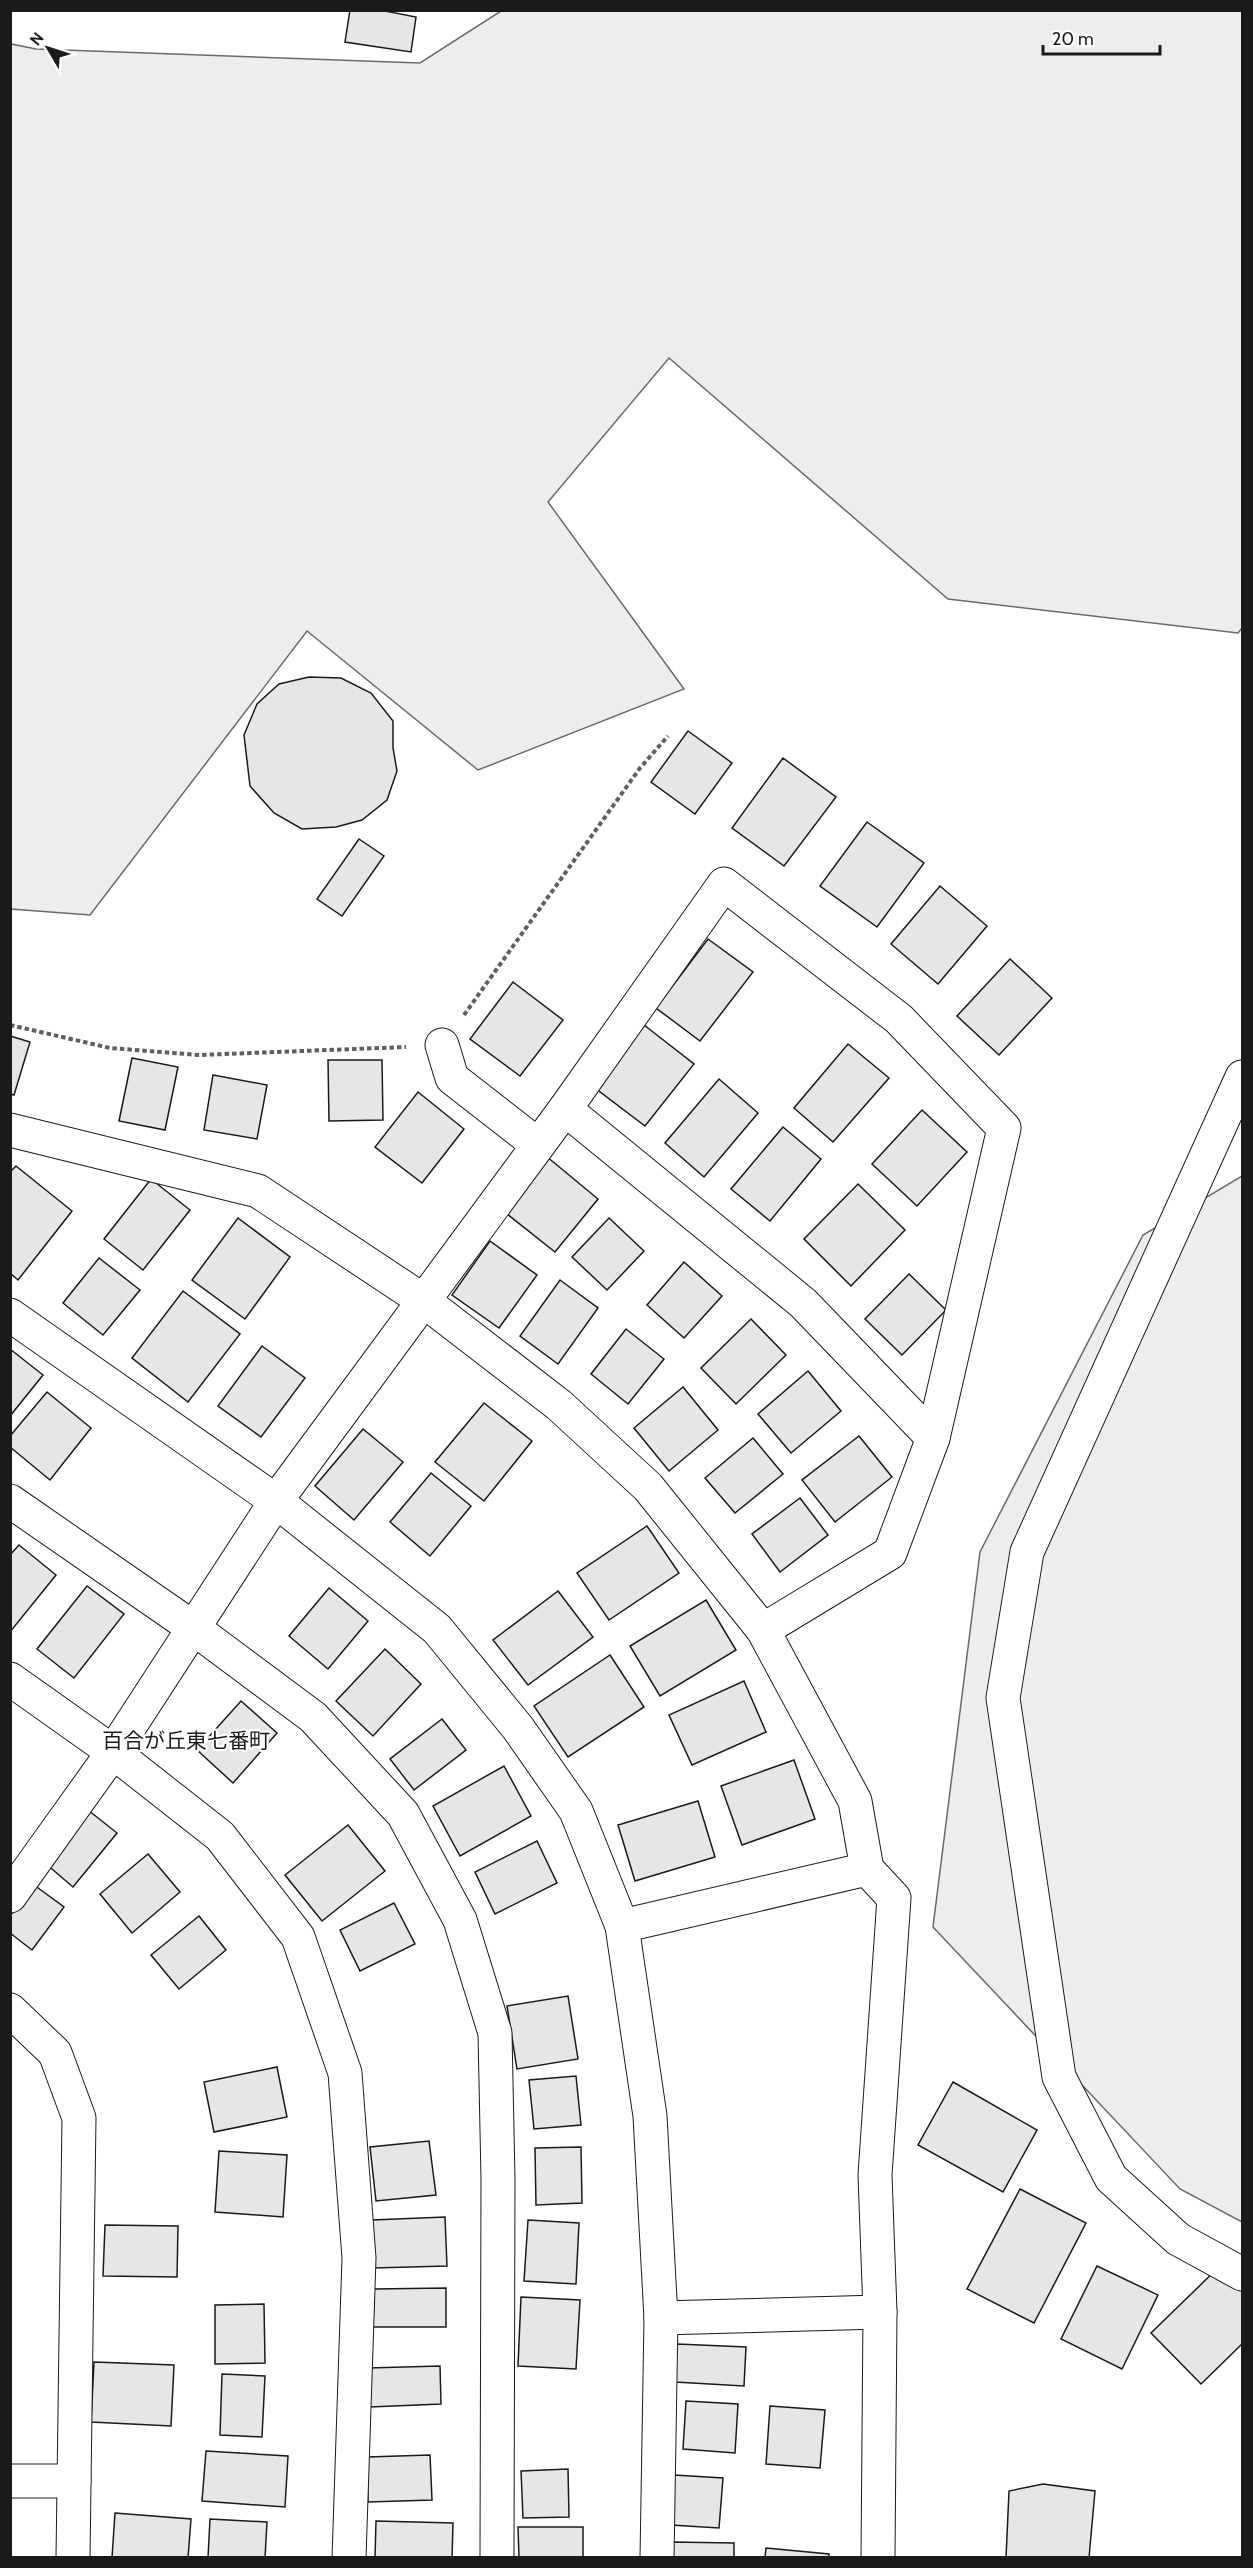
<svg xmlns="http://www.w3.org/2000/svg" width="1253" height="2568" viewBox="0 0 1253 2568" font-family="Cabin,'Noto Sans JP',sans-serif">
<rect width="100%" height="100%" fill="#fff"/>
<g fill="#ededed" stroke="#6a6a6a" stroke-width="1.5">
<path d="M 501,11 L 1242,11 L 1242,628 L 1238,633 L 948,599 L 669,358 L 548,502 L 684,689 L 478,770 L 307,631 L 90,915 L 11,909 L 11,44 L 36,49 L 420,63 Z"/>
<path d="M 1242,1176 L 1242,2222 L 1180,2189 L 933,1927 L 980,1552 L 1143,1235 Z"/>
</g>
<g fill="#e6e6e6" stroke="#1a1a1a" stroke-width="1.5">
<path d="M 350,10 L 380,10 L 416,17 L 411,52 L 345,42 Z"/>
<path d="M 309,677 L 341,678 L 371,693 L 393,721 L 393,748 L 397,771 L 387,800 L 362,820 L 336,827 L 302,829 L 274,813 L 250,786 L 244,735 L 257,704 L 279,684 Z"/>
<path d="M 688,731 L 732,763 L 695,814 L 651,782 Z"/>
<path d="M 783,758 L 836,797 L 784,866 L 732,828 Z"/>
<path d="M 867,822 L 924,863 L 877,927 L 820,886 Z"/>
<path d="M 359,839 L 384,856 L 342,916 L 317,899 Z"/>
<path d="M 940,886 L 987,926 L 938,984 L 891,944 Z"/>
<path d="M 708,939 L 753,972 L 700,1041 L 656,1008 Z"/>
<path d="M 1010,959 L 1052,998 L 999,1055 L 957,1016 Z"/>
<path d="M 513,982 L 563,1020 L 520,1076 L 470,1039 Z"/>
<path d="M 644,1025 L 694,1064 L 645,1126 L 595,1088 Z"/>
<path d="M 10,1036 L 30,1042 L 14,1095 L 10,1094 Z"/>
<path d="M 848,1044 L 889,1078 L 833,1142 L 794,1108 Z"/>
<path d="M 132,1058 L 178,1067 L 165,1130 L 119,1121 Z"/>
<path d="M 328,1060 L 382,1060 L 383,1120 L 329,1121 Z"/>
<path d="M 213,1075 L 267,1085 L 257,1139 L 204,1130 Z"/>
<path d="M 719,1079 L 758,1113 L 704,1177 L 665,1143 Z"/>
<path d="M 418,1092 L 464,1129 L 422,1183 L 375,1147 Z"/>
<path d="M 922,1110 L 967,1152 L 917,1206 L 872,1164 Z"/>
<path d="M 783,1127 L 821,1159 L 770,1221 L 731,1189 Z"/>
<path d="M 546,1156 L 598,1199 L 555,1252 L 502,1210 Z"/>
<path d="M 16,1166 L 72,1211 L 18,1280 L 10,1273 L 10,1172 Z"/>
<path d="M 151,1179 L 190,1210 L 143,1270 L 104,1239 Z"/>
<path d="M 858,1184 L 905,1230 L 851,1286 L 804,1239 Z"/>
<path d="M 238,1218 L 290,1257 L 245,1319 L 192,1280 Z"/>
<path d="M 609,1218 L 644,1251 L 607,1290 L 572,1257 Z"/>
<path d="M 490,1241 L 537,1275 L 499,1328 L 452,1295 Z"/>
<path d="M 99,1258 L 140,1290 L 103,1335 L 63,1303 Z"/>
<path d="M 684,1262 L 722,1296 L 684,1338 L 647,1305 Z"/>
<path d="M 909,1274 L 946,1310 L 902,1355 L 865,1319 Z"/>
<path d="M 560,1280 L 598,1308 L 558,1364 L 520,1336 Z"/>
<path d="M 183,1291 L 240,1334 L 188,1402 L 132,1358 Z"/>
<path d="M 751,1319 L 786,1355 L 736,1404 L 701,1368 Z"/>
<path d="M 626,1329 L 664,1359 L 628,1404 L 591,1374 Z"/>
<path d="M 262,1346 L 305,1378 L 261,1437 L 218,1406 Z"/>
<path d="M 10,1349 L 43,1375 L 10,1416 Z"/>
<path d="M 808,1371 L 841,1411 L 791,1453 L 758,1414 Z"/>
<path d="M 683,1387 L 718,1430 L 669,1471 L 634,1428 Z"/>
<path d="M 47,1392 L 91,1428 L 50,1480 L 10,1447 L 10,1436 Z"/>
<path d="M 484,1403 L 532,1441 L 484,1501 L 435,1462 Z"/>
<path d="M 363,1429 L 403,1462 L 354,1520 L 315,1486 Z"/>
<path d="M 859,1436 L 892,1477 L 835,1522 L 802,1480 Z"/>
<path d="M 753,1438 L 783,1474 L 735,1513 L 705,1478 Z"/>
<path d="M 431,1473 L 471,1506 L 430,1556 L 390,1522 Z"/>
<path d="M 800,1498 L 828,1535 L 780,1572 L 752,1534 Z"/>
<path d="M 647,1526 L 679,1573 L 609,1620 L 577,1573 Z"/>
<path d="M 19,1545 L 56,1575 L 10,1632 L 10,1555 Z"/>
<path d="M 87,1586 L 124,1614 L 74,1678 L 37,1649 Z"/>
<path d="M 329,1588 L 368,1621 L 328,1669 L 289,1636 Z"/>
<path d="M 558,1591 L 593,1637 L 528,1685 L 493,1640 Z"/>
<path d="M 706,1600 L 736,1650 L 660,1696 L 630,1646 Z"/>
<path d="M 385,1649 L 421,1684 L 373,1736 L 336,1701 Z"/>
<path d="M 610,1655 L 644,1707 L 568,1757 L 534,1706 Z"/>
<path d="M 744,1681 L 766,1732 L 692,1765 L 669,1715 Z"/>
<path d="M 241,1701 L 277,1733 L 233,1783 L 197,1750 Z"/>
<path d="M 442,1719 L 466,1750 L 414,1790 L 390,1759 Z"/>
<path d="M 794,1760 L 815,1819 L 742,1845 L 721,1786 Z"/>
<path d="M 504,1766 L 531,1816 L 460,1856 L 433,1806 Z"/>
<path d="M 698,1801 L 715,1857 L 635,1881 L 618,1825 Z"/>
<path d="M 88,1810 L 117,1833 L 73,1887 L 45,1863 Z"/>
<path d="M 348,1825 L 385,1871 L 322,1921 L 285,1875 Z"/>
<path d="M 537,1841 L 557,1883 L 495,1914 L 475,1872 Z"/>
<path d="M 148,1854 L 180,1892 L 132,1933 L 100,1894 Z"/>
<path d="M 34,1885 L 64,1907 L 32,1950 L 10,1933 L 10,1916 Z"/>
<path d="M 394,1903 L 415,1944 L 360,1971 L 340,1930 Z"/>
<path d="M 199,1916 L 226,1950 L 179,1989 L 151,1955 Z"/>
<path d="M 568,1996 L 578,2059 L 517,2069 L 507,2006 Z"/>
<path d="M 277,2067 L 287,2117 L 214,2132 L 204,2082 Z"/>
<path d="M 576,2076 L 581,2125 L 534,2129 L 529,2080 Z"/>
<path d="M 953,2082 L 1037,2130 L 1003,2192 L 918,2145 Z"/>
<path d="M 429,2141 L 436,2195 L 376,2201 L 370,2147 Z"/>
<path d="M 581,2147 L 582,2203 L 536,2205 L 535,2148 Z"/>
<path d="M 219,2151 L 287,2155 L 283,2217 L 215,2212 Z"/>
<path d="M 1020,2189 L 1086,2223 L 1034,2323 L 967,2289 Z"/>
<path d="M 445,2217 L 447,2266 L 373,2268 L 372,2220 Z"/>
<path d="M 528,2220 L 579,2223 L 576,2284 L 524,2281 Z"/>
<path d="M 105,2225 L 178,2226 L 177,2277 L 103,2276 Z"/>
<path d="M 1223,2263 L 1242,2283 L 1242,2344 L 1201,2384 L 1151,2333 Z"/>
<path d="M 1097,2266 L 1158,2295 L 1122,2369 L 1061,2339 Z"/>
<path d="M 446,2288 L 446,2327 L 373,2327 L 374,2289 Z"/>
<path d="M 521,2297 L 580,2300 L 576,2369 L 518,2366 Z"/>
<path d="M 264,2304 L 265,2363 L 215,2364 L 215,2305 Z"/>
<path d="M 677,2344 L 746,2347 L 744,2386 L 675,2382 Z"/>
<path d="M 94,2362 L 174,2365 L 171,2426 L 91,2422 Z"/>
<path d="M 440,2366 L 441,2404 L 370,2407 L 368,2368 Z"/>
<path d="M 222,2374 L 265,2376 L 262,2437 L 220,2435 Z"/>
<path d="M 686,2401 L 738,2404 L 735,2453 L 683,2449 Z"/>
<path d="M 770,2406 L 825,2410 L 820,2468 L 766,2464 Z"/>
<path d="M 206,2451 L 288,2456 L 285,2507 L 202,2501 Z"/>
<path d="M 430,2455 L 432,2500 L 368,2502 L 367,2457 Z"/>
<path d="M 568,2469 L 569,2517 L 523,2518 L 521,2471 Z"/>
<path d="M 674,2475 L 723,2478 L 719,2528 L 671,2525 Z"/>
<path d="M 1043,2484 L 1095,2491 L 1089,2558 L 1006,2558 L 1009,2491 Z"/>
<path d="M 115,2513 L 191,2519 L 188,2558 L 112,2558 Z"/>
<path d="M 210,2519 L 267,2522 L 265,2558 L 208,2558 Z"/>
<path d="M 376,2521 L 453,2523 L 452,2558 L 375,2558 Z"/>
<path d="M 518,2527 L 583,2527 L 583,2558 L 519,2558 Z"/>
<path d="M 671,2542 L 734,2543 L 734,2558 L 671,2558 Z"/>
<path d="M 766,2548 L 829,2554 L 829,2558 L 765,2558 Z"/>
</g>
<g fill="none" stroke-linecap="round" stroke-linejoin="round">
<defs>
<g id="minor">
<path d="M 442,1045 L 452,1078 L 538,1145"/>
<path d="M 1242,1077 L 1027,1552 L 1003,1698 L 1059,2077 L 1111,2178 L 1178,2239 L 1242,2274"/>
<path d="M 565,1109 L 803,1303 L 933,1438"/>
<path d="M 10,1130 L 258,1191 L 424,1301 L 559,1405 L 648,1487 L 763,1630 L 855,1801 L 867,1869 L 894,1898 L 875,2175 L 880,2312 L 878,2558"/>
<path d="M 10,1315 L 276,1501 L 437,1629 L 518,1728 L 576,1811 L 622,1926 L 650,2116 L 661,2318 L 657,2558"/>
<path d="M 10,1501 L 192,1627 L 313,1717 L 403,1814 L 460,1920 L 495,2033 L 498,2179 L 497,2558"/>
<path d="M 10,1679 L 113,1752 L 220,1836 L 298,1937 L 345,2073 L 359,2258 L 349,2558"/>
<path d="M 10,1896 L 113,1752 L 276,1501 L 565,1109 L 724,884 L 899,1019 L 1004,1128 L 933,1438 L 890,1553 L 763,1630"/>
<path d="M 622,1926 L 867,1869"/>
<path d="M 10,2010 L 55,2053 L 79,2118 L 73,2558"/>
<path d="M 661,2318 L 880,2312"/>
<path d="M 10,2481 L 74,2481"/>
</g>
</defs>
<use href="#minor" stroke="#1a1a1a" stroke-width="35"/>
<g stroke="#5f5f5f" stroke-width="4" stroke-dasharray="4.5 3" stroke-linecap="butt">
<path d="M 464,1015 L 640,768 L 668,736"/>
<path d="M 10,1025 L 110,1048 L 199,1055 L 406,1047"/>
</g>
<use href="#minor" stroke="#fff" stroke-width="33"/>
</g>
<g text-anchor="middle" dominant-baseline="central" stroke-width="4.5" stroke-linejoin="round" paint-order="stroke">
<g font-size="21" fill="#1a1a1a" stroke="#fff">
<text x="186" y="1740">百合が丘東七番町</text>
</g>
</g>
<rect width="1253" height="2568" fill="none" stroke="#1a1a1a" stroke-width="24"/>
<g transform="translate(48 48) rotate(309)" stroke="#ffffff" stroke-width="4.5" paint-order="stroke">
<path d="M0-4.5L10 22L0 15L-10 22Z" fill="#1a1a1a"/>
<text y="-9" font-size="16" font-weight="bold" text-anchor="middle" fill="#1a1a1a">N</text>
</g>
<path d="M1043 45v9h117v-9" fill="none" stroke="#1a1a1a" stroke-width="3"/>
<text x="1052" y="45" font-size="18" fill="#1a1a1a" stroke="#ffffff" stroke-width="4.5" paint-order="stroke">20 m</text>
</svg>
